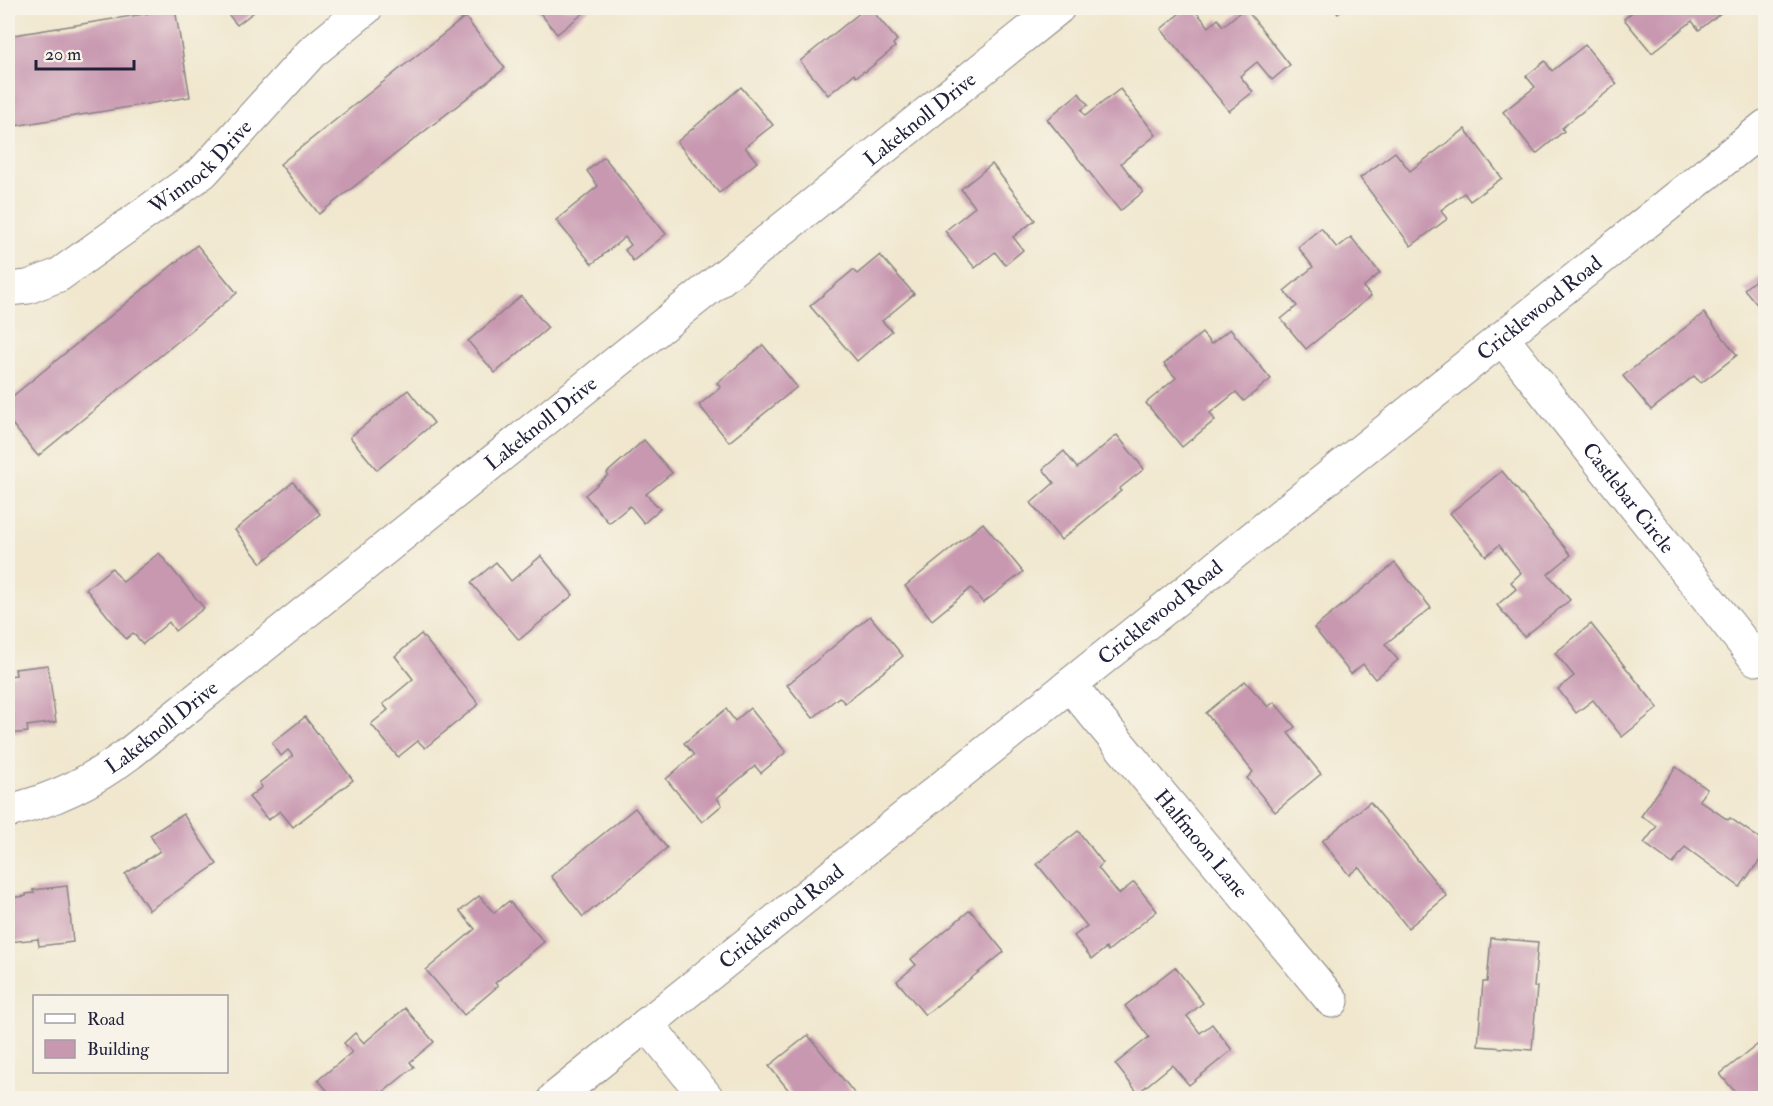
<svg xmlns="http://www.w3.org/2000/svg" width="1773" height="1106" viewBox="0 0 1773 1106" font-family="'IM FELL Double Pica',serif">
<rect width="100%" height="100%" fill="#f7f3e8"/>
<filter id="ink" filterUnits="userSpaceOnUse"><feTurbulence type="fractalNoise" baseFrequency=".0167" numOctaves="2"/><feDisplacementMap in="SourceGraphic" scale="12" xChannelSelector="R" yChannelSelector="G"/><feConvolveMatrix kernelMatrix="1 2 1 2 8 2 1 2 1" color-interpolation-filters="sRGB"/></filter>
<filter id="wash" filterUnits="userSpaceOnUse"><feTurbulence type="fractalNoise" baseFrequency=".008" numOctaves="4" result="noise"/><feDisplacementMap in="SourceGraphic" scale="24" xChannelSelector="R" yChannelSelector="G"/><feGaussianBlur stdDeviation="1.35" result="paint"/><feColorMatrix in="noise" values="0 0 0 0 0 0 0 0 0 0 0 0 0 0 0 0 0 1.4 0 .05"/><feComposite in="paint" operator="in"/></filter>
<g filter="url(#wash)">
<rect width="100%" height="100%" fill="#f0e7ce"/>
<g id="blocks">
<g fill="#c898b0">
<path d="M 223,8 L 259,8 L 237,25 Z"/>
<path d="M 536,8 L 590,8 L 557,34 Z"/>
<path d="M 866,8 L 870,8 L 897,40 L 893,44 L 895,47 L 865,72 L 864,71 L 856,77 L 854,74 L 828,95 L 800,61 Z"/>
<path d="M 1186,8 L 1193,8 L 1209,27 L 1218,19 L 1223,26 L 1245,8 L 1290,65 L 1272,80 L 1257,62 L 1240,76 L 1253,92 L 1229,111 L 1161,29 Z"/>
<path d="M 1333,8 L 1345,8 L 1338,14 Z"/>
<path d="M 1637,8 L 1727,8 L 1699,30 L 1692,21 L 1652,53 L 1624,19 Z"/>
<path d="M 175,9 L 190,97 L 8,127 L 8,36 Z"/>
<path d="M 465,17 L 505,68 L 319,214 L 280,164 Z"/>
<path d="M 1585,45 L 1617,84 L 1562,128 L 1564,131 L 1536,154 L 1503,112 L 1535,87 L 1526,76 L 1545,61 L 1552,71 Z"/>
<path d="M 741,87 L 773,125 L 745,147 L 757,162 L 719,193 L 677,142 Z"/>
<path d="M 1120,89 L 1156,135 L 1121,163 L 1143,192 L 1120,211 L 1047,119 L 1079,93 L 1088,105 L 1081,110 L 1085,116 Z"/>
<path d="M 1465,129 L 1502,178 L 1470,201 L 1464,193 L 1441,210 L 1447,219 L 1411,246 L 1360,178 L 1395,152 L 1410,171 Z"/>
<path d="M 604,157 L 666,234 L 633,261 L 625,250 L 631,245 L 625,237 L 592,264 L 556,220 L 598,186 L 587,171 Z"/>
<path d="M 992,164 L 1035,220 L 1013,237 L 1023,250 L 1005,265 L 995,252 L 975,268 L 945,231 L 975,207 L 961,189 Z"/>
<path d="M 1321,228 L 1337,248 L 1351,237 L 1380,273 L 1363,287 L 1371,296 L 1306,349 L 1281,319 L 1297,306 L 1284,291 L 1313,267 L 1298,247 Z"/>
<path d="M 197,245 L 237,293 L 38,456 L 8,419 L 8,400 Z"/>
<path d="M 880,255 L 914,294 L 882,321 L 892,331 L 857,361 L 810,306 L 853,270 L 857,274 Z"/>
<path d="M 1766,272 L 1766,315 L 1744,289 Z"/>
<path d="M 521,296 L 548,328 L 495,373 L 468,341 Z"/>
<path d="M 1704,313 L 1737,355 L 1701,383 L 1694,376 L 1651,410 L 1623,376 Z"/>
<path d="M 1230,329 L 1271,379 L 1244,401 L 1236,392 L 1210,413 L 1215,420 L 1182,447 L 1146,403 L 1176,378 L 1164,364 L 1202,333 L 1211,344 Z"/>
<path d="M 763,345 L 797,387 L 729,442 L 699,405 L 721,387 L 717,383 Z"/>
<path d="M 408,390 L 434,423 L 377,470 L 350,437 Z"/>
<path d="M 1117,435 L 1144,469 L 1119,489 L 1121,491 L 1061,540 L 1031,503 L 1054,483 L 1043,469 L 1064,451 L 1077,468 Z"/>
<path d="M 644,440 L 672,473 L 646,494 L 660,509 L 644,523 L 630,506 L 609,523 L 585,495 L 608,475 L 607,473 Z"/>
<path d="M 1502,471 L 1571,555 L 1548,574 L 1570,600 L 1524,637 L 1497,605 L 1516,589 L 1511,582 L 1521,573 L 1499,545 L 1486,556 L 1450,513 Z"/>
<path d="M 293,482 L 320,514 L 261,563 L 235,530 Z"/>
<path d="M 983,523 L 1023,572 L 983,603 L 971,588 L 932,620 L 905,586 Z"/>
<path d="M 159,553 L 204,608 L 175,631 L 169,622 L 143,644 L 133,633 L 126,639 L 86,589 L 112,568 L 123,582 Z"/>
<path d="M 541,556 L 573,595 L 519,640 L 471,583 L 496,562 L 511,581 Z"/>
<path d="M 1395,563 L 1431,608 L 1385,644 L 1398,660 L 1375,679 L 1363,664 L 1351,674 L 1314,628 Z"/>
<path d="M 870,616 L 903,656 L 845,703 L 839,697 L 813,718 L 787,685 Z"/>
<path d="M 1591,624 L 1658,708 L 1622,737 L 1593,700 L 1576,713 L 1558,689 L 1574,676 L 1555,653 Z"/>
<path d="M 421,634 L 479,704 L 425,748 L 418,741 L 398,757 L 371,724 L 388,710 L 383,704 L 413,679 L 395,656 Z"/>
<path d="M 48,665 L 56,722 L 27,726 L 28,732 L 8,734 L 8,676 L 16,675 L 15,669 Z"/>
<path d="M 1245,681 L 1268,707 L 1274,702 L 1295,727 L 1288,733 L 1321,774 L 1275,812 L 1247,778 L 1253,772 L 1206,713 Z"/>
<path d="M 750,708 L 786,752 L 761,773 L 755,766 L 717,798 L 722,805 L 702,822 L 666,779 L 694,755 L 684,743 L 726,709 L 735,721 Z"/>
<path d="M 305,717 L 353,780 L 293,827 L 280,811 L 268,820 L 249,797 L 262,787 L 259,783 L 293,756 L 288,750 L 281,756 L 272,743 Z"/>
<path d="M 1676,767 L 1707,789 L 1699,800 L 1728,820 L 1730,818 L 1766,843 L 1766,852 L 1740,887 L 1685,847 L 1673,864 L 1644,843 L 1657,826 L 1641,816 Z"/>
<path d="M 1370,802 L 1447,896 L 1408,928 L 1359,867 L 1349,875 L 1322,841 Z"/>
<path d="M 635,808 L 667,848 L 583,917 L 551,876 Z"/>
<path d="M 183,814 L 217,864 L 149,910 L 125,874 L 160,851 L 150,835 Z"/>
<path d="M 1078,831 L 1103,863 L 1098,868 L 1119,894 L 1134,882 L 1157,911 L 1108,951 L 1106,948 L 1092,959 L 1074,936 L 1087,926 L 1037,864 Z"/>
<path d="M 67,886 L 73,942 L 39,946 L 38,939 L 8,942 L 8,898 L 26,896 L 26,894 L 34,893 L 33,890 Z"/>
<path d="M 479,896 L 494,913 L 509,901 L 544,942 L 495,983 L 498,986 L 464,1015 L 426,970 L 475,929 L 460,911 Z"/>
<path d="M 970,910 L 1004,952 L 925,1015 L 897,981 L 916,965 L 911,959 Z"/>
<path d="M 1491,938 L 1538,942 L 1534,987 L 1537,987 L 1532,1050 L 1478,1046 L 1483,982 L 1487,982 Z"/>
<path d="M 1175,967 L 1203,1003 L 1187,1016 L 1200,1033 L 1212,1024 L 1232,1050 L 1189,1085 L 1172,1065 L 1138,1093 L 1115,1064 L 1149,1037 L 1125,1006 Z"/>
<path d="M 405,1008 L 434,1042 L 410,1062 L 414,1067 L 381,1094 L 379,1091 L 369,1098 L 334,1098 L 318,1080 L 352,1052 L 344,1043 L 355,1033 L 364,1043 Z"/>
<path d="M 808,1035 L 858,1098 L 795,1098 L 769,1066 Z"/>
<path d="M 1766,1038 L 1766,1098 L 1740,1098 L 1720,1074 Z"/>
</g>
</g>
</g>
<g filter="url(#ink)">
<use href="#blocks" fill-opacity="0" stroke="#898484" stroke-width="1.5"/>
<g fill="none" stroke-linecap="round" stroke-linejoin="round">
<defs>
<g id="minor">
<path id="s1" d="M 8,289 L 28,287 L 59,275 L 203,172 L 311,53 L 366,8"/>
<path id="s2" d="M 1502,338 L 1756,659"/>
<path id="s3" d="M 1070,685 L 1332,1001"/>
<path id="s4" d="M 8,811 C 53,801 93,781 130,753 L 1058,8"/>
<path d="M 647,1024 L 707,1098"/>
<path id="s5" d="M 555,1098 L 1766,126"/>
</g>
</defs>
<use href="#minor" stroke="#898484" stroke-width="35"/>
<use href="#minor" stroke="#fff" stroke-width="33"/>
</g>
</g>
<g text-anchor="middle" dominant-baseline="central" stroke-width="4.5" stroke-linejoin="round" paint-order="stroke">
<g font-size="21" fill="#22223b" stroke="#f7f3e8">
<text stroke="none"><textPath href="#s4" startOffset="1149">Lakeknoll Drive</textPath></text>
<text stroke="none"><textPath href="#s1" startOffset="232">Winnock Drive</textPath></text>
<text stroke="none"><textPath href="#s5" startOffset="1262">Cricklewood Road</textPath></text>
<text stroke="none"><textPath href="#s4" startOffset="663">Lakeknoll Drive</textPath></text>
<text stroke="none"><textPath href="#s2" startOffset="204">Castlebar Circle</textPath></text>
<text stroke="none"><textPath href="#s5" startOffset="776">Cricklewood Road</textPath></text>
<text stroke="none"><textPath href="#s4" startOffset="177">Lakeknoll Drive</textPath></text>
<text stroke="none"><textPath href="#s3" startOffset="206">Halfmoon Lane</textPath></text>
<text stroke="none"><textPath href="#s5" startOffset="290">Cricklewood Road</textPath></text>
</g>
</g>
<rect width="1773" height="1106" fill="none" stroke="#f7f3e8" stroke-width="30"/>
<rect x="33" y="995" width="195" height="78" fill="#f7f3e8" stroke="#a29fa3" stroke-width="1.5"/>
<rect x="45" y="1014" width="30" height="9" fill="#ffffff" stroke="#a29fa3" stroke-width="1.5"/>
<text x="87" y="1025" font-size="18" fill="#22223b">Road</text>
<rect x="45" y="1040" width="30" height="18" fill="#c898b0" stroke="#a29fa3" stroke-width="1.5"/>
<text x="87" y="1055" font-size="18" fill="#22223b">Building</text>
<path d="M36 60v9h98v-9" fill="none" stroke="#22223b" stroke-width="3"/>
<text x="45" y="60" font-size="18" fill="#22223b" stroke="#f7f3e8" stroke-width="4.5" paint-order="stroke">20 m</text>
</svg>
